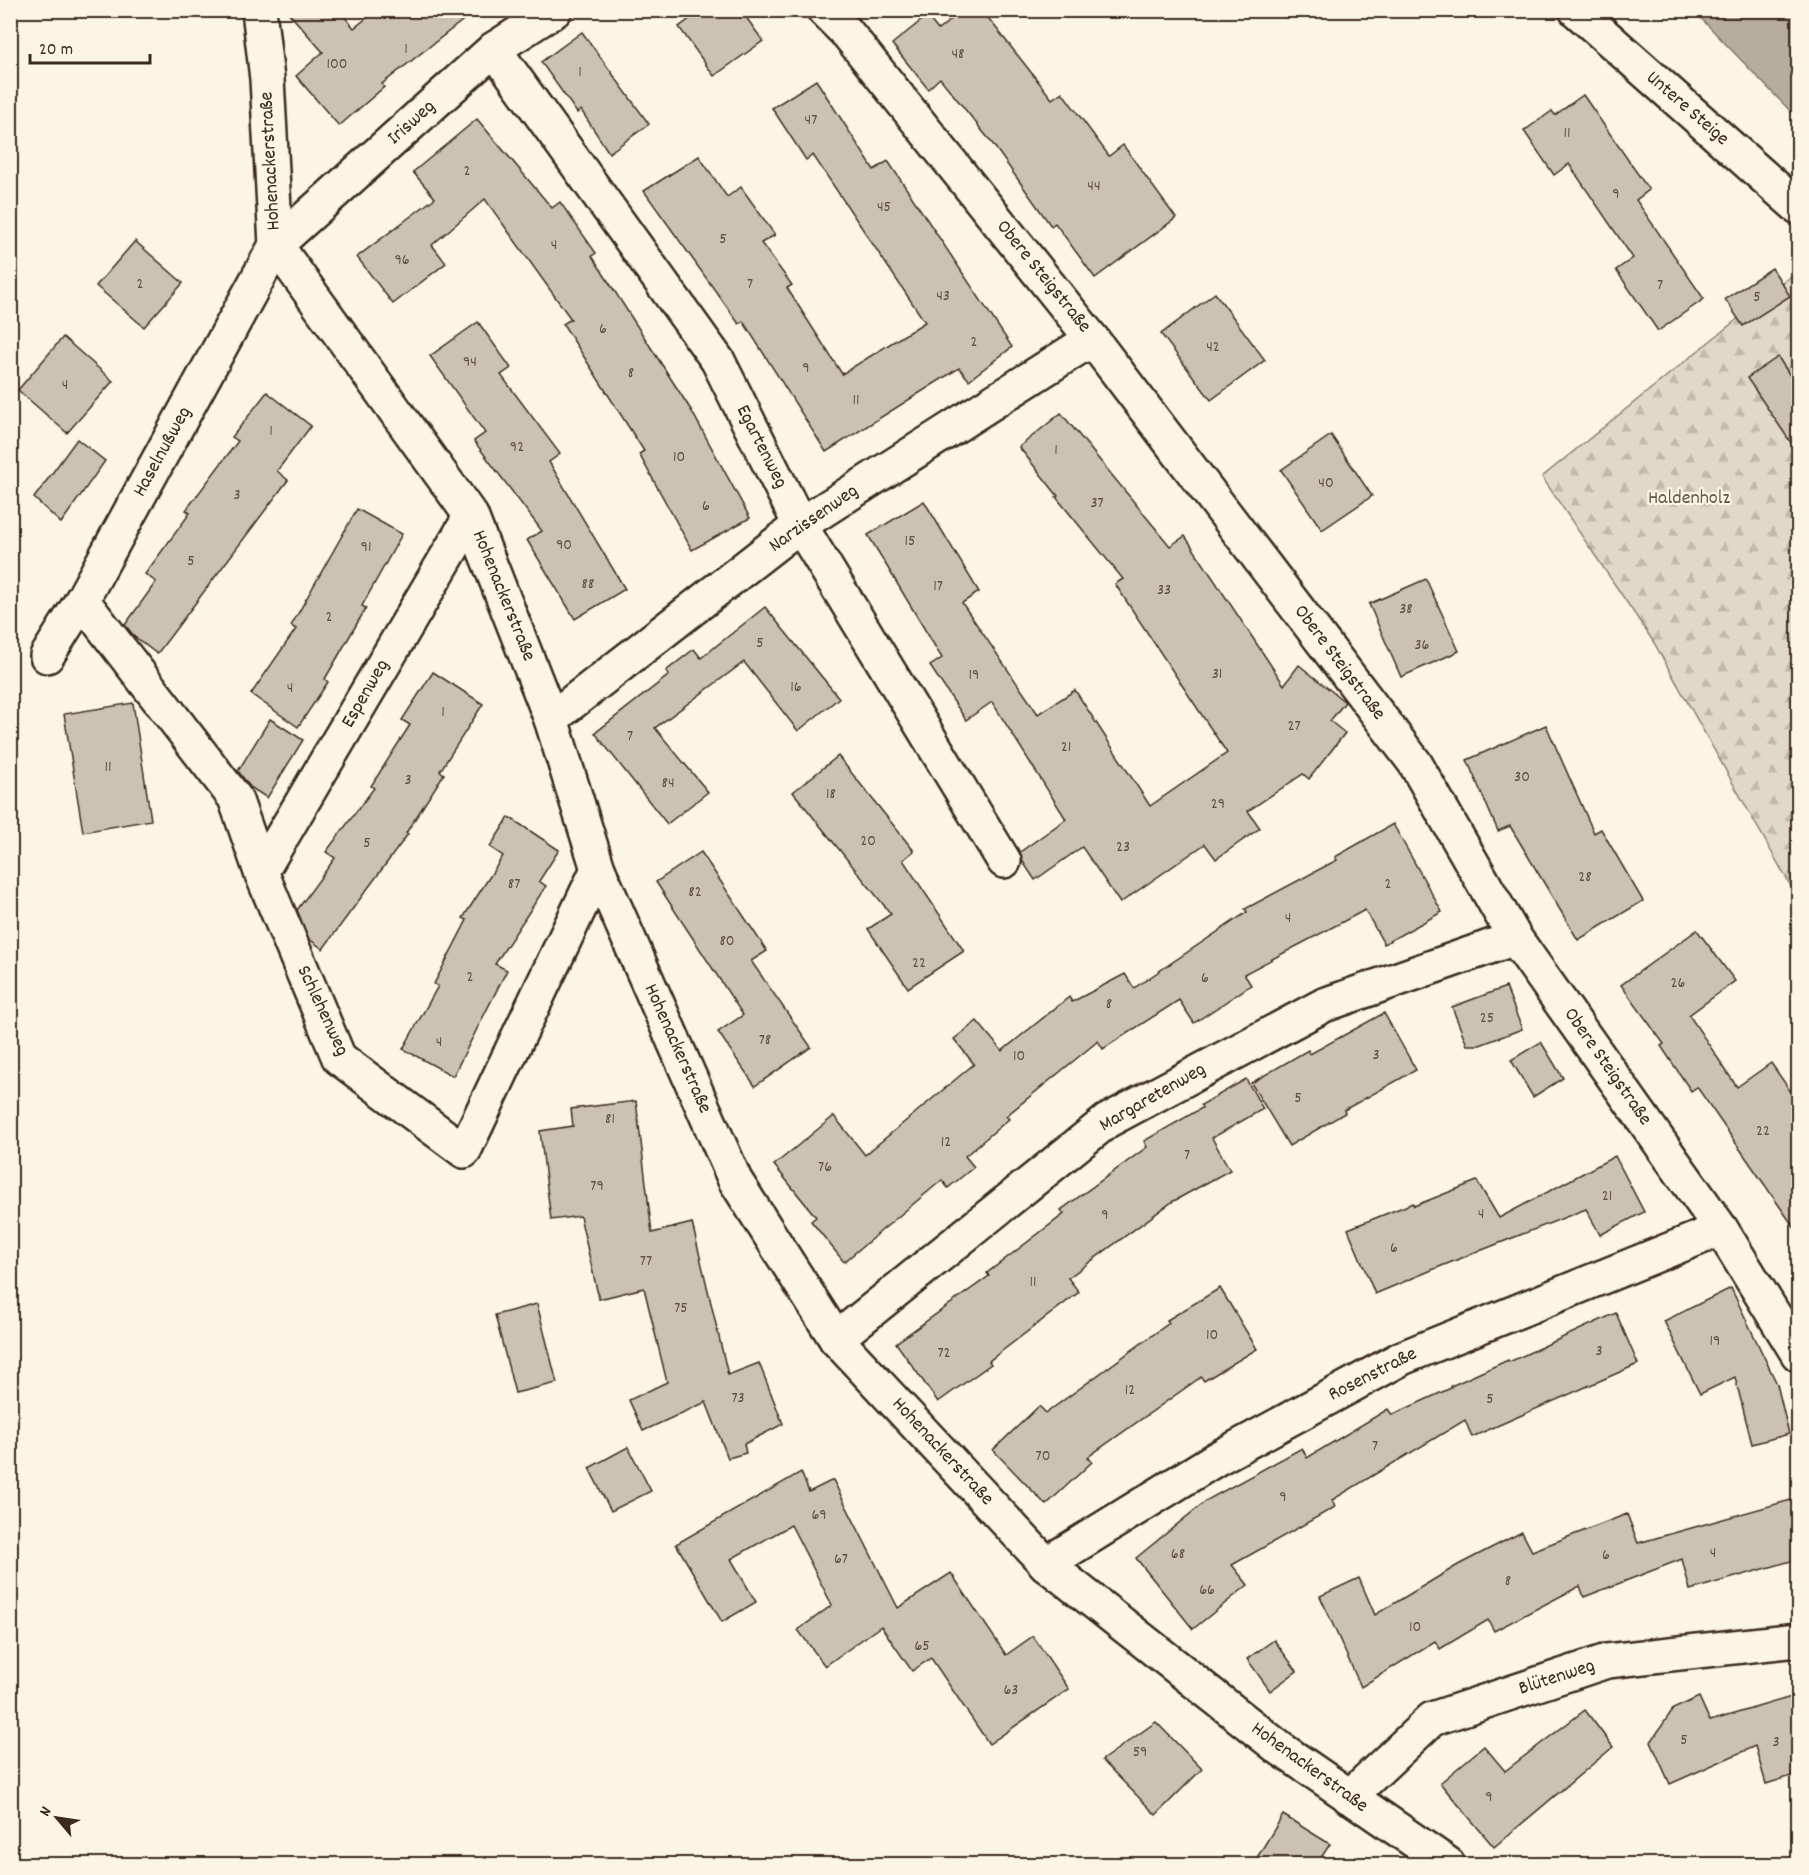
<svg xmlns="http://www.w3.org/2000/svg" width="1809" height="1875" viewBox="0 0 1809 1875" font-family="Dekko,sans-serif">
<defs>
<pattern id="forest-firs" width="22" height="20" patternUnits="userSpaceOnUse" patternTransform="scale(1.5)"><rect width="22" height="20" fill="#e0d8c8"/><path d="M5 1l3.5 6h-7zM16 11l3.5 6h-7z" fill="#c1baab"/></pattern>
</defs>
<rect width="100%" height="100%" fill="#fcf5e5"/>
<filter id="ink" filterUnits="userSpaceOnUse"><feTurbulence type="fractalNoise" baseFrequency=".0167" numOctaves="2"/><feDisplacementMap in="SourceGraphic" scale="12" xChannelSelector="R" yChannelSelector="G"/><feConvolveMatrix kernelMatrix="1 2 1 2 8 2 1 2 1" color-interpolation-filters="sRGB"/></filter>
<g filter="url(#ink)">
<path fill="url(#forest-firs)" stroke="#8e8173" stroke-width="1.5" d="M 1798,270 L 1798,899 L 1653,641 L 1542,477 Z"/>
<path fill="#b7ad9e" stroke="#85796b" stroke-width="1.5" d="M 1694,11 L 1798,11 L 1798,119 L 1797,118 Z"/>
<g fill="#ccc2b3" stroke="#3b2a1e" stroke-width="1.5">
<path d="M 286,10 L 339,10 L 354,28 L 377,10 L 476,10 L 382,84 L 384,87 L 339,126 L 296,76 L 323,52 Z"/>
<path d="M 702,10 L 741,10 L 763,41 L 714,76 L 679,27 Z"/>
<path d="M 963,10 L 982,10 L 1052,99 L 1062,92 L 1109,156 L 1123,145 L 1176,218 L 1095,278 L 1055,223 L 1051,226 L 992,143 L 940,78 L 928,89 L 892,44 L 927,16 L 938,30 Z"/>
<path d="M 582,32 L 649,124 L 609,153 L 581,110 L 577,113 L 541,62 Z"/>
<path d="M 816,80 L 874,170 L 888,161 L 1012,347 L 969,380 L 959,368 L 826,452 L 743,321 L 739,324 L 644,191 L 699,156 L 727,197 L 741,187 L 775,235 L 761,243 L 792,285 L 787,288 L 842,374 L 925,322 L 813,155 L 806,160 L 772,108 Z"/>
<path d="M 1583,95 L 1649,190 L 1636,200 L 1704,299 L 1658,331 L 1616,270 L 1633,258 L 1569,164 L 1554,175 L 1524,131 L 1552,111 L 1555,115 Z"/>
<path d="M 477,119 L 552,208 L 560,202 L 596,253 L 592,256 L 691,410 L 750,518 L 692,550 L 639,454 L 644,451 L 563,324 L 571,319 L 485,199 L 432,245 L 446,263 L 393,304 L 357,257 L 435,198 L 413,172 Z"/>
<path d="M 135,241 L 183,283 L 144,327 L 96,286 Z"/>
<path d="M 1772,268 L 1790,296 L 1743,326 L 1725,299 Z"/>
<path d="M 1215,293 L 1265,360 L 1211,400 L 1161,334 Z"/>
<path d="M 478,322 L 511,368 L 501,375 L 560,454 L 549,462 L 625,589 L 575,619 L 527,540 L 542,531 L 474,441 L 485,433 L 430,356 Z"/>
<path d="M 63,337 L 113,381 L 67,433 L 18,390 Z"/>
<path d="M 1778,357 L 1798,388 L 1798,453 L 1747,378 Z"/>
<path d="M 267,392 L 311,426 L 277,471 L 288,480 L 157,654 L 135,637 L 125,625 L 156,582 L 145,574 L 190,513 L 186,510 L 238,441 L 232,437 Z"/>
<path d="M 1061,413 L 1170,546 L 1185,536 L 1284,685 L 1299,665 L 1345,702 L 1330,721 L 1345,733 L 1309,779 L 1303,774 L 1248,811 L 1260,828 L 1216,859 L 1205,844 L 1120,903 L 1082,847 L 1035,880 L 1023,862 L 1020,852 L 1066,819 L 992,702 L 966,720 L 930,666 L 942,658 L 868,535 L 924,501 L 979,592 L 962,603 L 1038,714 L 1075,690 L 1150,806 L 1227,753 L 1115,584 L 1123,579 L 1056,497 L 1058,496 L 1019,447 Z"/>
<path d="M 1331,435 L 1372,496 L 1322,530 L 1281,470 Z"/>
<path d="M 77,439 L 105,461 L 61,523 L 34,498 Z"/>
<path d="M 357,509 L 402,534 L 362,606 L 366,608 L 325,679 L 328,682 L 298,727 L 251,694 L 296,629 L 291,626 Z"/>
<path d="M 1426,579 L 1459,651 L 1401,677 L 1369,604 Z"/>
<path d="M 765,607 L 839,698 L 798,731 L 744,662 L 655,728 L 708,792 L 667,824 L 595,733 L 669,675 L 666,671 L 694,649 L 701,658 Z"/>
<path d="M 433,672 L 483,704 L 440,771 L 444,774 L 406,833 L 408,834 L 323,949 L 309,939 L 297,910 L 335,858 L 326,852 L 374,788 L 371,786 L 410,725 L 402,720 Z"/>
<path d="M 133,703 L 151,820 L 83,832 L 64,714 Z"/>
<path d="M 270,719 L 303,740 L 267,798 L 250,787 L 238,771 Z"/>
<path d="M 1546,725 L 1594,833 L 1601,829 L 1643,901 L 1578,940 L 1510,826 L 1498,831 L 1467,760 Z"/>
<path d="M 838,756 L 914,851 L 903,860 L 964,951 L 908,988 L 868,929 L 891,914 L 793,792 Z"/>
<path d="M 509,817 L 559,850 L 539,881 L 546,886 L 495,964 L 507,970 L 453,1076 L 403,1049 L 438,986 L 434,984 L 467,920 L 463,918 L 503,856 L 490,847 Z"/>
<path d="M 1393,824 L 1442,912 L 1384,944 L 1365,910 L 1244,974 L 1251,985 L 1194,1023 L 1179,1000 L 1103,1049 L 1098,1041 L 1006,1116 L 1009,1119 L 965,1156 L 974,1167 L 948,1188 L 942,1180 L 844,1262 L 811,1221 L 816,1217 L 774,1165 L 834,1116 L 865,1155 L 974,1064 L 954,1039 L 977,1021 L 1002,1051 L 1069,997 L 1072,1002 L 1125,974 L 1134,988 L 1247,912 L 1245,909 L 1337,860 L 1335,857 Z"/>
<path d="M 701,852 L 767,951 L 751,961 L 811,1047 L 755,1086 L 718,1032 L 743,1015 L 656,882 Z"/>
<path d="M 1697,930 L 1735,981 L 1689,1015 L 1737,1087 L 1771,1063 L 1798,1102 L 1798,1233 L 1697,1087 L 1691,1091 L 1661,1046 L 1664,1044 L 1621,985 Z"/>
<path d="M 1506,987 L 1522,1029 L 1480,1045 L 1467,1045 L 1452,1007 Z"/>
<path d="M 1384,1013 L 1416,1070 L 1344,1110 L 1345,1113 L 1289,1146 L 1251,1083 L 1308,1050 L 1310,1054 Z"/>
<path d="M 1541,1042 L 1563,1078 L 1533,1097 L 1511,1060 Z"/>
<path d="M 1246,1079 L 1263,1109 L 1212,1138 L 1230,1170 L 1172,1202 L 1068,1278 L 1079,1292 L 989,1361 L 991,1364 L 938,1402 L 896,1343 L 989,1276 L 987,1273 L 1064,1214 L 1061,1210 L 1147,1147 L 1144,1141 L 1202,1108 L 1201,1105 Z"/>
<path d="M 636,1101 L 652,1233 L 692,1223 L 728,1375 L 759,1363 L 783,1424 L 744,1444 L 746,1453 L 728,1458 L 706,1402 L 643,1431 L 629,1400 L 667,1382 L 644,1288 L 599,1299 L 580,1216 L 551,1220 L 540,1131 L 573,1126 L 571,1109 Z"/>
<path d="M 1615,1156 L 1644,1212 L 1600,1235 L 1586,1209 L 1439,1267 L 1375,1294 L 1348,1229 L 1413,1203 L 1414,1206 L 1477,1181 L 1499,1218 Z"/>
<path d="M 1220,1288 L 1257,1349 L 1204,1381 L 1201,1377 L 1088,1457 L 1092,1462 L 1046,1505 L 993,1450 L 1039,1406 L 1046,1413 L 1169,1323 L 1167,1320 Z"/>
<path d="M 1731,1288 L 1777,1384 L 1789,1434 L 1752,1444 L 1735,1377 L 1700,1394 L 1664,1321 Z"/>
<path d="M 537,1304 L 557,1383 L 515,1393 L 495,1315 Z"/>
<path d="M 1616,1313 L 1638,1364 L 1472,1437 L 1465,1420 L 1332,1500 L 1335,1507 L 1232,1565 L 1248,1585 L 1193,1629 L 1136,1558 L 1207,1500 L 1302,1448 L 1307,1458 L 1388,1409 L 1392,1415 L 1451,1388 L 1451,1386 L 1508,1360 L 1509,1362 Z"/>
<path d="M 628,1447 L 651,1491 L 611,1511 L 589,1468 Z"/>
<path d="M 801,1472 L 809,1492 L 833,1480 L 898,1608 L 951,1573 L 1006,1655 L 1033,1636 L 1069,1689 L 989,1744 L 931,1658 L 912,1671 L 881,1626 L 825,1666 L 798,1630 L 832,1605 L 791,1525 L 731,1559 L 756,1602 L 722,1622 L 676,1544 Z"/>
<path d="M 1798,1498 L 1798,1559 L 1690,1590 L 1682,1559 L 1584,1597 L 1580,1586 L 1494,1631 L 1488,1620 L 1440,1649 L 1435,1641 L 1361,1687 L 1320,1596 L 1359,1578 L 1375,1615 L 1458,1565 L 1522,1532 L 1532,1551 L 1627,1514 L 1638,1543 Z"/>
<path d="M 1274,1640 L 1297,1671 L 1270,1691 L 1247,1659 Z"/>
<path d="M 1798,1695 L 1798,1774 L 1766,1784 L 1755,1746 L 1670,1784 L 1651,1742 L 1673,1709 L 1699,1697 L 1710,1721 Z"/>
<path d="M 1585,1710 L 1613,1747 L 1494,1847 L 1440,1783 L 1484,1746 L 1505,1771 Z"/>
<path d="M 1156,1722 L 1202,1769 L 1156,1815 L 1102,1760 Z"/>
<path d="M 1283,1815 L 1330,1844 L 1317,1864 L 1253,1864 Z"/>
</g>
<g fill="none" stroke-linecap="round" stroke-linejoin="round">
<defs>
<g id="minor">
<path d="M 259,10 L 267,79 L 276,245 L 471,516 L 551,719 L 598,869 L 735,1180 L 836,1339 L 1046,1564 L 1278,1747 L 1448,1864"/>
<path d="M 824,10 L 848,34 L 1092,339 L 1415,763 L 1515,938 L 1721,1229 L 1798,1354"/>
<path d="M 1576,10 L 1798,207"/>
<path d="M 494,49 L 718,361 L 800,525 L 1004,861"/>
<path d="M 82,600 L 235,798 L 261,872 L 339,1058 L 464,1151 L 598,869"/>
<path d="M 47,656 L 82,600 L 276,245 L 494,49 L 555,10"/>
<path d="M 551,719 L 800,525 L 1092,339"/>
<path d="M 261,872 L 471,516"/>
<path d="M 836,1339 L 1107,1121 L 1324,1005 L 1515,938"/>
<path d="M 1046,1564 L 1216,1459 L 1402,1358 L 1721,1229"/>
<path d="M 1349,1797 L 1432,1719 L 1607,1661 L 1798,1640"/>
</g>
</defs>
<use href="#minor" stroke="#3b2a1e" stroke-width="38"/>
<use href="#minor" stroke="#fcf5e5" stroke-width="33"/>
</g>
</g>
<g text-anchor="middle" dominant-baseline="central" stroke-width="4.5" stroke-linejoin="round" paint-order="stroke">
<g font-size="16" fill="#5f5043">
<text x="406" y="49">1</text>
<text x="958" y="54">48</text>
<text x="337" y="64">100</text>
<text x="580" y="72">1</text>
<text x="811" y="120">47</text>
<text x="1567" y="133">11</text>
<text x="467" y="171">2</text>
<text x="1094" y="186">44</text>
<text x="1616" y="194">9</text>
<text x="884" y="207">45</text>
<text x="723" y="239">5</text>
<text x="554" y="245">4</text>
<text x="402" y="260">96</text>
<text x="140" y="284">2</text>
<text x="750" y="284">7</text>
<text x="1660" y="285">7</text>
<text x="943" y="296">43</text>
<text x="1757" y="297">5</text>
<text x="603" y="329">6</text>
<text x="974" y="342">2</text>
<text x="1213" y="347">42</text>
<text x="470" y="362">94</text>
<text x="806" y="368">9</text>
<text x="631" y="373">8</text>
<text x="65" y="385">4</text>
<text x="856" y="400">11</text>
<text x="271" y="431">1</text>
<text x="517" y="447">92</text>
<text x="1056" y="450">1</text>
<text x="679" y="457">10</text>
<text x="1326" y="483">40</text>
<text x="237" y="495">3</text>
<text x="1097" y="503">37</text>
<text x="706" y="506">6</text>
<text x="910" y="541">15</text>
<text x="564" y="545">90</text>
<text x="366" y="547">91</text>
<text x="191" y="561">5</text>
<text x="588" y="584">88</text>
<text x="938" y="586">17</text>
<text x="1164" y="590">33</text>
<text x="1406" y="609">38</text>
<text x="329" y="617">2</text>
<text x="760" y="643">5</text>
<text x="1422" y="645">36</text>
<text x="1217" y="674">31</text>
<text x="974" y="675">19</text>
<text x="796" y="687">16</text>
<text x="290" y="688">4</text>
<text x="443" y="712">1</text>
<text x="1294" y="726">27</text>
<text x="630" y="736">7</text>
<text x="1066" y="747">21</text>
<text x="108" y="767">11</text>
<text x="1522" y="777">30</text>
<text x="408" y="780">3</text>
<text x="668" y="783">84</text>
<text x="831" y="794">18</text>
<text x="1218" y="804">29</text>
<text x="868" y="841">20</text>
<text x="367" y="843">5</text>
<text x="1123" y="847">23</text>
<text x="1585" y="877">28</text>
<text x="514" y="884">87</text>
<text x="1388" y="884">2</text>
<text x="695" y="892">82</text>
<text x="1288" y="918">4</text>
<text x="727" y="941">80</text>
<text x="919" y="963">22</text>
<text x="470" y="977">2</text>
<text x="1205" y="978">6</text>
<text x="1678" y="983">26</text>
<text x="1109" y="1004">8</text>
<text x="1487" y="1018">25</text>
<text x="765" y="1040">78</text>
<text x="439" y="1042">4</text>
<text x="1376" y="1055">3</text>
<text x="1019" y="1056">10</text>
<text x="1298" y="1098">5</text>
<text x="610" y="1119">81</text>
<text x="1763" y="1131">22</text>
<text x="946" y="1142">12</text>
<text x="1187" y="1155">7</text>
<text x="825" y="1167">76</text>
<text x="597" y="1186">79</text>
<text x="1607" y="1196">21</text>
<text x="1481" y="1214">4</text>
<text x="1105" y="1215">9</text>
<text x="1394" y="1248">6</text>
<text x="646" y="1261">77</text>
<text x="1033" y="1282">11</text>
<text x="681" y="1308">75</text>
<text x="1212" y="1335">10</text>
<text x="1715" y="1341">19</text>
<text x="1599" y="1351">3</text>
<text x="944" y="1353">72</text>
<text x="1130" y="1390">12</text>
<text x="738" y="1398">73</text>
<text x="1490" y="1399">5</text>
<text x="1375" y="1446">7</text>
<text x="1043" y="1456">70</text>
<text x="1283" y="1497">9</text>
<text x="819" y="1515">69</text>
<text x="1713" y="1553">4</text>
<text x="1178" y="1554">68</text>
<text x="1606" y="1555">6</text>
<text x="841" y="1559">67</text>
<text x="1508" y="1581">8</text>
<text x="1207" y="1590">66</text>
<text x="1415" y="1627">10</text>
<text x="922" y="1646">65</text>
<text x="1011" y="1690">63</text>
<text x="1684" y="1740">5</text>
<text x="1776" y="1742">3</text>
<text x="1140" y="1752">59</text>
<text x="1489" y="1797">9</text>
</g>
<g font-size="20" fill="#3b2a1e" stroke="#fcf5e5">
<text transform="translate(1687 109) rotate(41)">Untere Steige</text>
<text transform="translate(412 123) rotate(-42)">Irisweg</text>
<text transform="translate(271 161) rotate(-93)">Hohenackerstraße</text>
<text transform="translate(1043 277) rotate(51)">Obere Steigstraße</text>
<text transform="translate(761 447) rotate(63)">Egartenweg</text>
<text transform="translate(163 452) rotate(-61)">Haselnußweg</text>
<text transform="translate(814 519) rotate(-35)">Narzissenweg</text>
<text transform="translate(503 596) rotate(68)">Hohenackerstraße</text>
<text transform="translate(1339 663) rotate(53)">Obere Steigstraße</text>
<text transform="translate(366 694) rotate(-60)">Espenweg</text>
<text transform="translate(322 1011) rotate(65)">Schlehenweg</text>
<text transform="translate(677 1049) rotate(66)">Hohenackerstraße</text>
<text transform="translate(1607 1067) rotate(55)">Obere Steigstraße</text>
<text transform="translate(1153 1098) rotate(-30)">Margaretenweg</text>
<text transform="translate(1373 1375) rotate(-27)">Rosenstraße</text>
<text transform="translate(942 1452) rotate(47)">Hohenackerstraße</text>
<text transform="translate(1557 1678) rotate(-18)">Blütenweg</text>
<text transform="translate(1309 1768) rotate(36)">Hohenackerstraße</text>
</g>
<g font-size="20" fill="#645648" stroke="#fcf5e5">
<text x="1689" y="499">Haldenholz</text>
</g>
</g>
<rect width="1809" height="1875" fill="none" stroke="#fcf5e5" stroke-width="36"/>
<rect x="18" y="18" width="1773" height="1839" fill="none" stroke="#3b2a1e" stroke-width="2" filter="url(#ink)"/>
<g transform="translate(57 1818) rotate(299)" stroke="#fcf5e5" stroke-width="4.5" paint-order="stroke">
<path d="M0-4.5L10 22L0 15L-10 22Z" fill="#3b2a1e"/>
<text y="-9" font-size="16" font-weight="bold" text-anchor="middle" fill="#3b2a1e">N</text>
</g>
<path d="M30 54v9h120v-9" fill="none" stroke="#3b2a1e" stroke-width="3"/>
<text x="39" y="54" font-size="18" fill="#3b2a1e" stroke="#fcf5e5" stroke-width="4.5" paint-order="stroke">20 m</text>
</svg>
